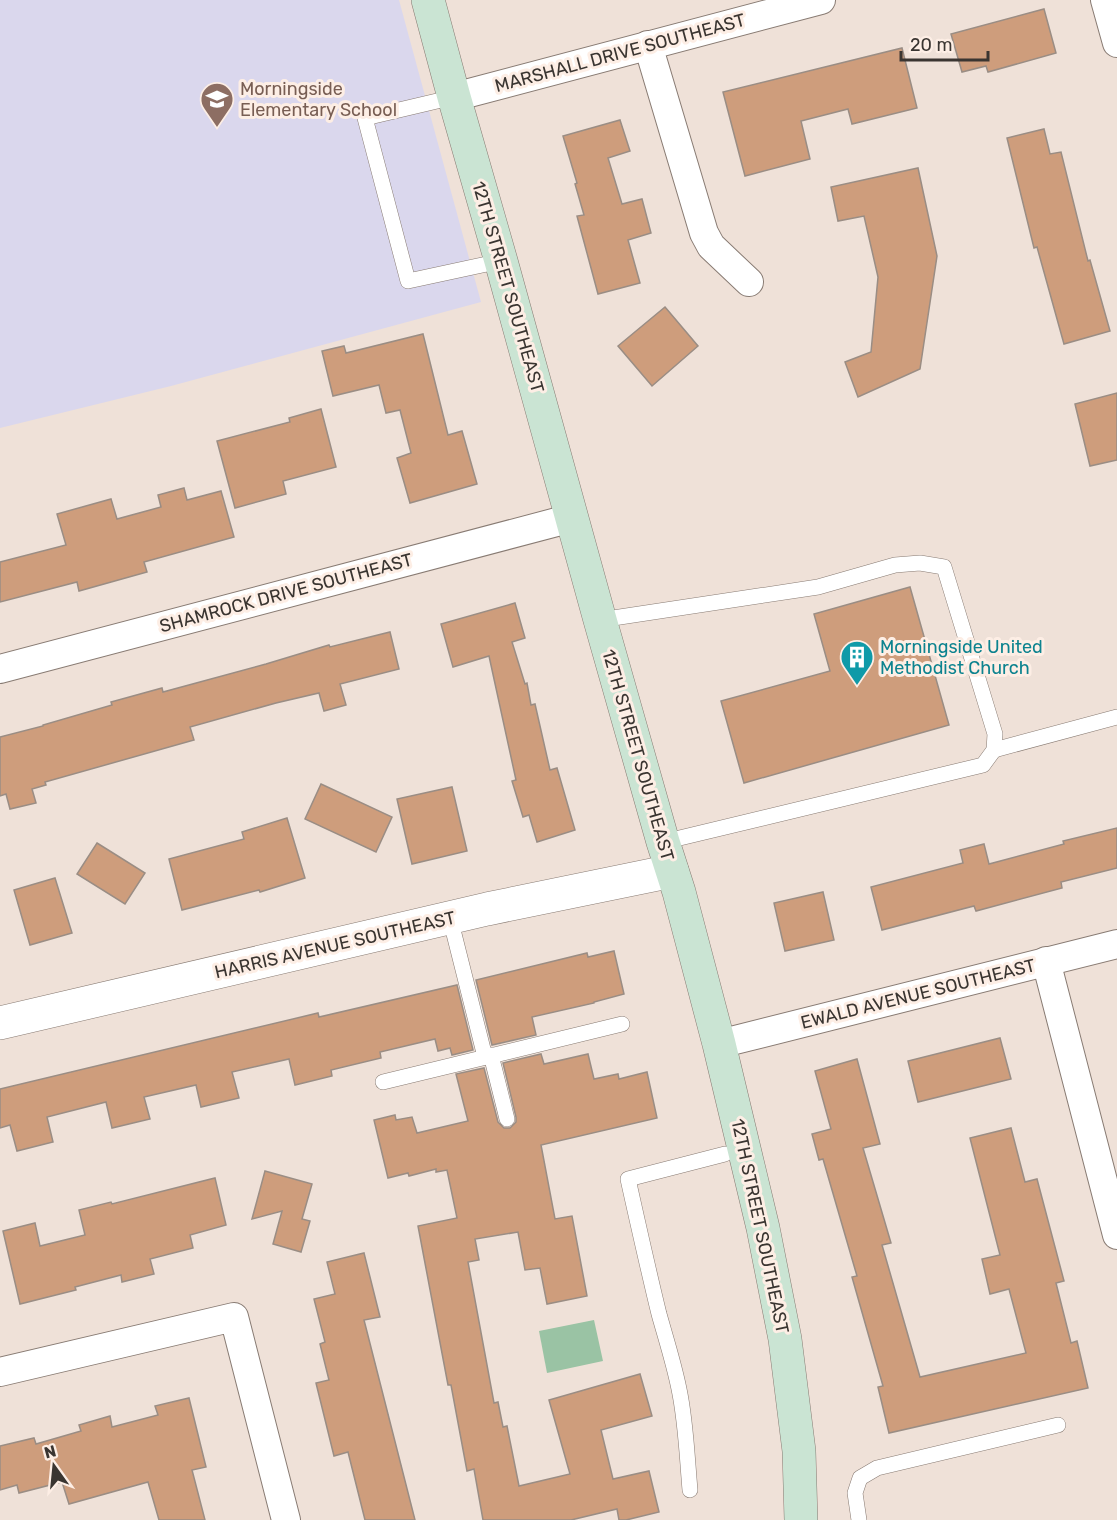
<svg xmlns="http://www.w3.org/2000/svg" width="1117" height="1520" viewBox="0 0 1117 1520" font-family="Rubik,sans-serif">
<rect width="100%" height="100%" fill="#efe1d8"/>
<path fill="#dad7ed" d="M 0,0 L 399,0 L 481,302 L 171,386 L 0,428 Z"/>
<path fill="#9ac3a4" d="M 594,1320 L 603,1361 L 547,1373 L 539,1331 Z"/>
<g fill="#ce9d7c" stroke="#9a8d84" stroke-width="1.5">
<path d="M 1044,9 L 1056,53 L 988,72 L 986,66 L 962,72 L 951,34 Z"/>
<path d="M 902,48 L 917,108 L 852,124 L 848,109 L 801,121 L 810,159 L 745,176 L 723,92 Z"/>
<path d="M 620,120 L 630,151 L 608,158 L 622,204 L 642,199 L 651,233 L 628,240 L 640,283 L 598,294 L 577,216 L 584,215 L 575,184 L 577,183 L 563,136 Z"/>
<path d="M 1044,129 L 1050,154 L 1061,152 L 1088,261 L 1090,260 L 1110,331 L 1064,344 L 1037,247 L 1034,248 L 1007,138 Z"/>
<path d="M 918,168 L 937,256 L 920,369 L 858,397 L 845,362 L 871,352 L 878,277 L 864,216 L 838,221 L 831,187 Z"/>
<path d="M 665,307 L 698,346 L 652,386 L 618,346 Z"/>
<path d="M 423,334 L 448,435 L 462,431 L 477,484 L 410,503 L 397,458 L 411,453 L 400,410 L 386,413 L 379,385 L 333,396 L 322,351 L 344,346 L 346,353 Z"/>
<path d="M 1117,393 L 1117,460 L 1090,466 L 1075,404 Z"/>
<path d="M 321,409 L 336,467 L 283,481 L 286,494 L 235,508 L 217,441 L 290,422 L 289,418 Z"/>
<path d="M 184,488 L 187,500 L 221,491 L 234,537 L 144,562 L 147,572 L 79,591 L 77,582 L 0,602 L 0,562 L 66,545 L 57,514 L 111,499 L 117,519 L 161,507 L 158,495 Z"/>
<path d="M 910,587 L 949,725 L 744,783 L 721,701 L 830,671 L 814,614 Z"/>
<path d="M 515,603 L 525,638 L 512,642 L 525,684 L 527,683 L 531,705 L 535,704 L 550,770 L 557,768 L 575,830 L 537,842 L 529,815 L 523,817 L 512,781 L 516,780 L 489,656 L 453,667 L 441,624 Z"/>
<path d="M 390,632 L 399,669 L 340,684 L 346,705 L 324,711 L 319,693 L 276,703 L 190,727 L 194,740 L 45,782 L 46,785 L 32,789 L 36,803 L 10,809 L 6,794 L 0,796 L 0,737 L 43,726 L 43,725 L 112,705 L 111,702 L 162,688 L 163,692 L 266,664 L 329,645 L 330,647 Z"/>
<path d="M 321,784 L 392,817 L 376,852 L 305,819 Z"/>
<path d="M 452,787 L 467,851 L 412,864 L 397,799 Z"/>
<path d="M 287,818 L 305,878 L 260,892 L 259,890 L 182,910 L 169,859 L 244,839 L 242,832 Z"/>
<path d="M 1117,828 L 1117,868 L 1061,882 L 1062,888 L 976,911 L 974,906 L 882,930 L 871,887 L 963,863 L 960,850 L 984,844 L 989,864 L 1064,844 L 1063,841 Z"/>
<path d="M 97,843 L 145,873 L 125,904 L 77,874 Z"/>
<path d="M 55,878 L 72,933 L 30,945 L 14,890 Z"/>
<path d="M 823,892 L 834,940 L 785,951 L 774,903 Z"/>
<path d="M 614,951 L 624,994 L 594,1002 L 594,1003 L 532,1017 L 536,1035 L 492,1045 L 476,980 L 587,953 L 588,957 Z"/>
<path d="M 457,985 L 473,1050 L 452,1055 L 450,1048 L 438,1051 L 435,1039 L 380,1052 L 381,1058 L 331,1070 L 332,1076 L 295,1085 L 289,1059 L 232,1072 L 239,1098 L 201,1107 L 196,1085 L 144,1097 L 150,1119 L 112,1128 L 106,1102 L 47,1117 L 53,1142 L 17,1151 L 10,1125 L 0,1128 L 0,1089 L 318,1013 L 319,1017 Z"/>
<path d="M 1000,1038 L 1011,1079 L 918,1102 L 908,1061 Z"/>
<path d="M 541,1054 L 544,1064 L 588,1054 L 594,1079 L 618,1074 L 619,1079 L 647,1072 L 657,1118 L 541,1145 L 555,1219 L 572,1216 L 587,1296 L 547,1304 L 540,1268 L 525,1270 L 518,1232 L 475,1239 L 479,1260 L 468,1262 L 494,1403 L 498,1402 L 503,1427 L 507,1426 L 519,1486 L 570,1474 L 549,1400 L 640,1374 L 652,1416 L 601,1430 L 613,1479 L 649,1471 L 659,1512 L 626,1520 L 619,1520 L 617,1509 L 571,1520 L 483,1520 L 474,1469 L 467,1471 L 451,1385 L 448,1385 L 418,1226 L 457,1218 L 447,1170 L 436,1172 L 436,1169 L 409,1176 L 408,1173 L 388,1178 L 374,1120 L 395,1115 L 396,1120 L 412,1117 L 417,1133 L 468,1121 L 456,1074 L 484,1068 L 498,1122 L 504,1128 L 510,1128 L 516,1122 L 516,1117 L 503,1063 Z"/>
<path d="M 857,1059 L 880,1144 L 863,1148 L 891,1243 L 882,1245 L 920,1377 L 1026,1353 L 1009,1289 L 990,1294 L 982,1259 L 1000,1255 L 970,1138 L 1011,1128 L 1025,1182 L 1037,1179 L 1064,1281 L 1056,1283 L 1071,1343 L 1077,1341 L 1088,1388 L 889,1433 L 878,1387 L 883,1386 L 852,1277 L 857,1276 L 823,1159 L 819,1160 L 812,1134 L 831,1129 L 815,1071 Z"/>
<path d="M 265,1171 L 312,1184 L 302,1219 L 310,1221 L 301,1252 L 273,1244 L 282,1211 L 252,1219 Z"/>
<path d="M 215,1178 L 226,1225 L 190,1235 L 193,1248 L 150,1259 L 154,1274 L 122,1282 L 121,1275 L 75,1287 L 76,1290 L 20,1304 L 3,1231 L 35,1223 L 40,1246 L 85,1235 L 79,1210 L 111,1202 L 112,1204 Z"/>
<path d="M 364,1253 L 380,1317 L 364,1320 L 415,1520 L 365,1520 L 348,1452 L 334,1456 L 316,1383 L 329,1380 L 320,1344 L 325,1342 L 314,1299 L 335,1294 L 327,1262 Z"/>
<path d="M 189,1398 L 206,1467 L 192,1470 L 205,1520 L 159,1520 L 148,1482 L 69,1504 L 62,1482 L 19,1493 L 17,1485 L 0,1490 L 0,1446 L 34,1438 L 36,1444 L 81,1431 L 79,1425 L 110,1416 L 112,1427 L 158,1415 L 155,1406 Z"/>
</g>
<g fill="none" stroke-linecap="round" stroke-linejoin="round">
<defs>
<g id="service">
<path d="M 454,97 L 365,118 L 408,281 L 501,261"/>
<path d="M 600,620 L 818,587 L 895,565 L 920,563 L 944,567 L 995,734 L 994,750 L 983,765 L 663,842"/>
<path d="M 994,750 L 1117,717"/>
<path d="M 450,918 L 485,1057"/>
<path d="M 491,1055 L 507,1119"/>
<path d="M 383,1082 L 622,1024"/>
<path d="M 690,1490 C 687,1457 686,1422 679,1389 C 674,1364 666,1339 659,1314 C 648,1269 638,1224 628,1179 L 725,1154"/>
<path d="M 859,1520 L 855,1493 L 860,1478 L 877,1468 L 1058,1425"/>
</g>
<g id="minor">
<path d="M 1105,0 L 1117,43"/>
<path d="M 648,45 L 704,233 L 711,246 L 749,282"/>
<path d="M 454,97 L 821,0"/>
<path d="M 0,669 L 572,518"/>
<path d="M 1046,961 L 1117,1235"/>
<path d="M 719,1044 L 1117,944"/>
<path d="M 0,1372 L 234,1317 L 286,1520"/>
</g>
<path id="tertiary" d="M 0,1023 L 487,909 L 672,871"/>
<path id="secondary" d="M 428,0 L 454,97 L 501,261 L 600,620 L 663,842 L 679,892 L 719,1044 L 763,1228 L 785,1339 L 799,1451 L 801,1520"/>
</defs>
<use href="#service" stroke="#887b73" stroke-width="16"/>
<use href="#minor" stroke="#887b73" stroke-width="30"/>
<use href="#tertiary" stroke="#887b73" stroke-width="34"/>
<use href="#secondary" stroke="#887b73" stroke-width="34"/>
<use href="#service" stroke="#fff" stroke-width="15"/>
<use href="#minor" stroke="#fff" stroke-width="28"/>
<use href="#tertiary" stroke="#fff" stroke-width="33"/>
<use href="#secondary" stroke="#cae4d3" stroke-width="33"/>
</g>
<defs>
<symbol id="school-pin" viewBox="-11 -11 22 30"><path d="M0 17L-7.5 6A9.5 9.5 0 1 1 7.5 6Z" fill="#8d6e63" stroke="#fdeee5"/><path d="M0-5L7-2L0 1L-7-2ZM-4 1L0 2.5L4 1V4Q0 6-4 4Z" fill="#fff"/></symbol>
<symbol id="building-pin" viewBox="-11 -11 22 30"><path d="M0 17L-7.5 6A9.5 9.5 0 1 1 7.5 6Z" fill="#0f9aa8" stroke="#fdeee5"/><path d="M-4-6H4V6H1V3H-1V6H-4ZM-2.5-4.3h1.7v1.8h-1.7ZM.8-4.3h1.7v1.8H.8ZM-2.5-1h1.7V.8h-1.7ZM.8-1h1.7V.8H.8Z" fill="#fff"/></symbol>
</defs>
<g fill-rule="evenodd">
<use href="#school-pin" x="198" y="80" width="38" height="52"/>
<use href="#building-pin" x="838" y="638" width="38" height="52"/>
</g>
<g text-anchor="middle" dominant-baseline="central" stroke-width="6" stroke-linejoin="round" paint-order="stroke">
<g font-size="18" fill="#3a3531" stroke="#fdeee5">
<text transform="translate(620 53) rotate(-15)">MARSHALL DRIVE SOUTHEAST</text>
<text transform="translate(508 287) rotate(74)">12TH STREET SOUTHEAST</text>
<text transform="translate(286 593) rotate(-15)">SHAMROCK DRIVE SOUTHEAST</text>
<text transform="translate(638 755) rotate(74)">12TH STREET SOUTHEAST</text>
<text transform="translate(335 945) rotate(-13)">HARRIS AVENUE SOUTHEAST</text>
<text transform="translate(918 994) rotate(-14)">EWALD AVENUE SOUTHEAST</text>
<text transform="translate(760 1226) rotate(78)">12TH STREET SOUTHEAST</text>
</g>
<g font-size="18" fill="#785e54" stroke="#fdeee5" text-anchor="start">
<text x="240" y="89">Morningside<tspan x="240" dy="21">Elementary School</tspan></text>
</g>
<g font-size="18" fill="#0d838f" stroke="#fdeee5" text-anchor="start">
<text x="880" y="647">Morningside United<tspan x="880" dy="21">Methodist Church</tspan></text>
</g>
</g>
<g transform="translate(54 1466) rotate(345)" stroke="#fdeee5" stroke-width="4.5" paint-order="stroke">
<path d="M0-4.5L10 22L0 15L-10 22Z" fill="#3a3531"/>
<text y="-9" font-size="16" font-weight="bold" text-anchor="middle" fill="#3a3531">N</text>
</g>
<path d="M901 51v9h87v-9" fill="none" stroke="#3a3531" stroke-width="3"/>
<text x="910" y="51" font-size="18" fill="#3a3531" stroke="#fdeee5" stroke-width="4.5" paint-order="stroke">20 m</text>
</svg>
